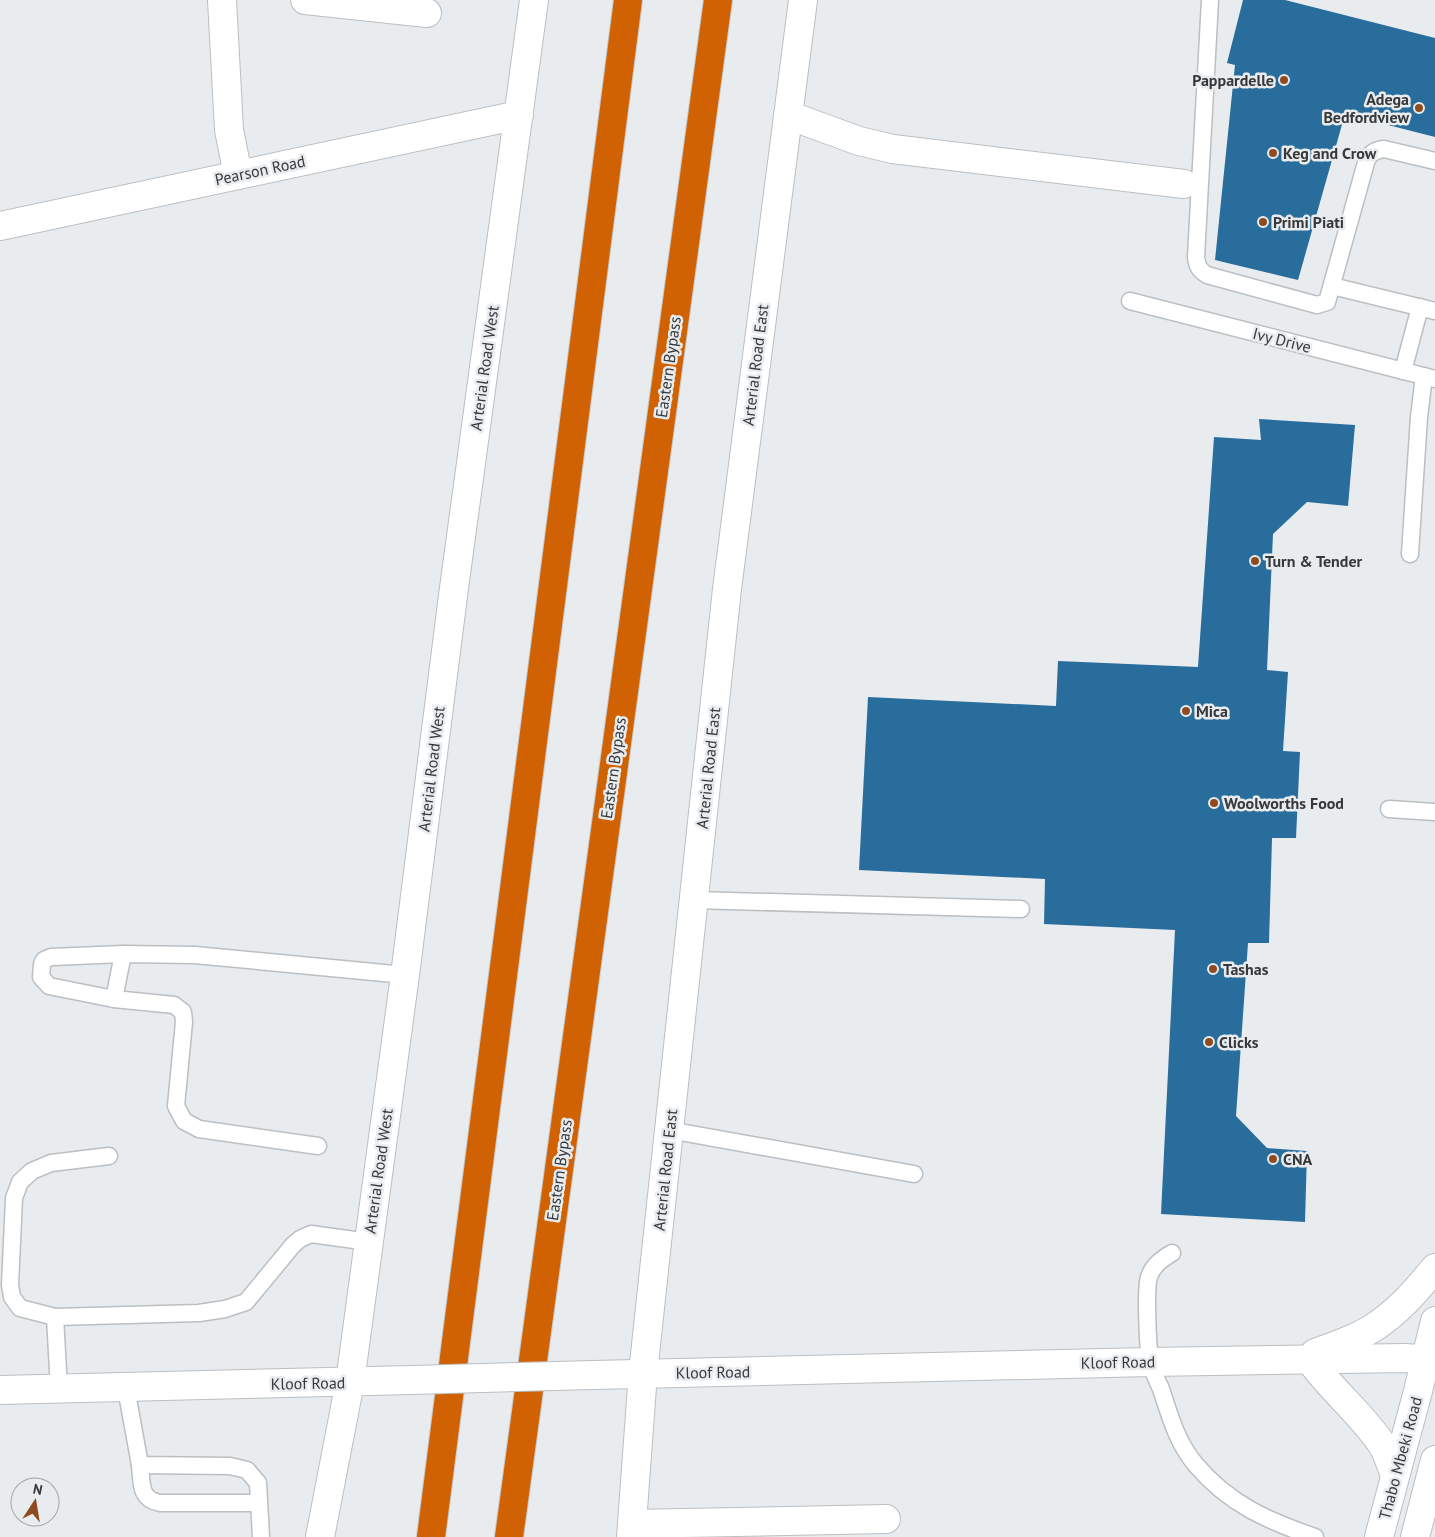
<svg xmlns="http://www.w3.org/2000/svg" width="1435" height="1537" viewBox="0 0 1435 1537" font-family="'PT Sans',sans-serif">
<rect width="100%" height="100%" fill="#e8ecef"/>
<g fill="#286d9c">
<path d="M 1243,0 L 1285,0 L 1435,38 L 1435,137 L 1345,114 L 1298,280 L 1215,260 L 1235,65 L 1227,63 Z"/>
<path d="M 1259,419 L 1355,425 L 1348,506 L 1307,502 L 1273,534 L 1267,670 L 1288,672 L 1283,751 L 1300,752 L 1296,838 L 1272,838 L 1269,943 L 1248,943 L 1236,1116 L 1267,1148 L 1307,1151 L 1305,1222 L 1161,1214 L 1175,930 L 1044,924 L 1045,879 L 859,870 L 868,697 L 1056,706 L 1058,661 L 1198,667 L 1214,437 L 1261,440 Z"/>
</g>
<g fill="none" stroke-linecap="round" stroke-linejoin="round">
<defs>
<g id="lane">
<path d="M 1210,0 L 1196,257 C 1197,266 1199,270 1207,275 L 1317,305 L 1327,302 L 1367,159 C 1372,152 1376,150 1384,149 L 1435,161"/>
<path d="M 1332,286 L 1435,311"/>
<path d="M 1130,301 L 1435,379"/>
<path d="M 1403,371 L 1420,307"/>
<path d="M 1410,554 L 1419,417 L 1424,376"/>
<path d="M 1389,809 L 1435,812"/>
<path d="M 694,900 L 1021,909"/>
<path d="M 114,999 L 123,954"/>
<path d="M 669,1130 L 914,1174"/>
<path d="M 318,1146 L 199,1129 L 184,1121 L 176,1106 L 184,1022 L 183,1012 L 174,1005 L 114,999 L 49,986 L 41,977 L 42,964 L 44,960 L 51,957 L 123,954 L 195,955 L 405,975"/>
<path d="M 109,1156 L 51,1163 L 32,1171 L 20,1182 L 14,1198 L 10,1285 L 12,1297 L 20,1308 L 55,1317 L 199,1313 L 225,1309 L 246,1302 L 293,1245 L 300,1239 L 311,1234 L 369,1242"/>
<path d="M 1172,1253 C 1162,1259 1153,1265 1149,1277 C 1145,1289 1148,1346 1150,1361 C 1152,1370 1157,1380 1161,1389 C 1170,1416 1177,1443 1196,1465 C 1229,1504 1268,1521 1315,1537"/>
<path d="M 55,1317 L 59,1389"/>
<path d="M 126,1388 L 140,1465 L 230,1466 L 247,1470 L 258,1483 L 261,1537"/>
<path d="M 140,1465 C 142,1483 139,1499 160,1503 L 259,1503"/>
</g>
<g id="street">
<path d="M 222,0 L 229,130 L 238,175"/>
<path d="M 305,0 L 427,13"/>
<path d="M 788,115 L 859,141 L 893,149 L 1184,184"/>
<path d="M 0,226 L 519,115"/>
<path d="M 632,1524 L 886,1519"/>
<path d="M 320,1537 L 350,1382 L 405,975 L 454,588 L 534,0"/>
<path d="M 631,1537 L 643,1373 L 727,589 L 803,0"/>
</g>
<g id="secondary">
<path d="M 1315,1353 C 1335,1346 1355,1339 1373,1328 C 1398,1312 1416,1291 1435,1268"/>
<path d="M 1310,1360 C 1332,1391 1362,1414 1383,1446 C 1388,1455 1391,1466 1395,1475"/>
<path d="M 593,1375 L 1150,1362 L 1405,1358 L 1435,1360"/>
<path d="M 0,1390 L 412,1380"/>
<path d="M 1379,1537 L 1418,1391 L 1435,1321"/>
<path d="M 1415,1537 L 1435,1460"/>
</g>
<g id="highway">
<path d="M 431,1537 L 628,0"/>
<path d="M 509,1537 L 718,0"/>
</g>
</defs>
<use href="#lane" stroke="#bbbfc2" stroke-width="19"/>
<use href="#street" stroke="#bbbfc2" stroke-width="30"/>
<use href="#secondary" stroke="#bbbfc2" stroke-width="30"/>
<use href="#highway" stroke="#c7c7c8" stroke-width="30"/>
<use href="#lane" stroke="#fff" stroke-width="16"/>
<use href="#street" stroke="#fff" stroke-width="28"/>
<use href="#secondary" stroke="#fff" stroke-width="28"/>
<use href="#highway" stroke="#d16203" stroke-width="28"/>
<defs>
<path id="secondary-bridge" d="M 412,1380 L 593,1375"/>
</defs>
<use href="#secondary-bridge" stroke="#bbbfc2" stroke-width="30" stroke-linecap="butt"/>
<use href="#secondary-bridge" stroke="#fff" stroke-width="28"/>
</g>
<g fill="#8f4b1f" stroke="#e8ecef" stroke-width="2">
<circle cx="1284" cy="80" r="5"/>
<circle cx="1419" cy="108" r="5"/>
<circle cx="1273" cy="153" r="5"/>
<circle cx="1263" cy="222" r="5"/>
<circle cx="1255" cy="561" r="5"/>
<circle cx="1186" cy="711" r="5"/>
<circle cx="1214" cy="803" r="5"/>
<circle cx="1213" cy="969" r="5"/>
<circle cx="1209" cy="1042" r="5"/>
<circle cx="1273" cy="1159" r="5"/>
</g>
<g text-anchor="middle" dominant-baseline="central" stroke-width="5" stroke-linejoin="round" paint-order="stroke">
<g font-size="16" font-weight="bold" fill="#37383a" stroke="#e8ecef" text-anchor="start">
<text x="1274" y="80" text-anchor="end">Pappardelle</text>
<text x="1409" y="99" text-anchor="end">Adega<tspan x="1409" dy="18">Bedfordview</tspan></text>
<text x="1283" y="153">Keg and Crow</text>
<text x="1273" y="222">Primi Piati</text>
<text x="1265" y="561">Turn &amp; Tender</text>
<text x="1196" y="711">Mica</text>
<text x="1224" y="803">Woolworths Food</text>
<text x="1223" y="969">Tashas</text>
<text x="1219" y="1042">Clicks</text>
<text x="1283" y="1159">CNA</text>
</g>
<g font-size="16" fill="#37383a" stroke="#e8ecef">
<text transform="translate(260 170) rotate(-12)">Pearson Road</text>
<text transform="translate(1282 340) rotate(14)">Ivy Drive</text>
<text transform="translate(755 365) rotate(-83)">Arterial Road East</text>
<text transform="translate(668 367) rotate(-82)">Eastern Bypass</text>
<text transform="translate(484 368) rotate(-82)">Arterial Road West</text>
<text transform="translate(613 768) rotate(-82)">Eastern Bypass</text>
<text transform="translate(708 768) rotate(-84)">Arterial Road East</text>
<text transform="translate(431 769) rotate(-83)">Arterial Road West</text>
<text transform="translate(559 1170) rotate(-82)">Eastern Bypass</text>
<text transform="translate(665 1170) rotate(-84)">Arterial Road East</text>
<text transform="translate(378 1171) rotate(-82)">Arterial Road West</text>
<text transform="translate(1118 1362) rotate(-1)">Kloof Road</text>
<text transform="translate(713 1372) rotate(-1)">Kloof Road</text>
<text transform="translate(308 1383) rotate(-1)">Kloof Road</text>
<text transform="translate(1400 1458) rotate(-75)">Thabo Mbeki Road</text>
</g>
</g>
<g transform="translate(35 1502) rotate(12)"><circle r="24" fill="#e8ecef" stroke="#a1a4a7"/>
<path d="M0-4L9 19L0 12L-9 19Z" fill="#8f4b1f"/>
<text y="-8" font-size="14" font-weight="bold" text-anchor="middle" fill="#37383a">N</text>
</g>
</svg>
